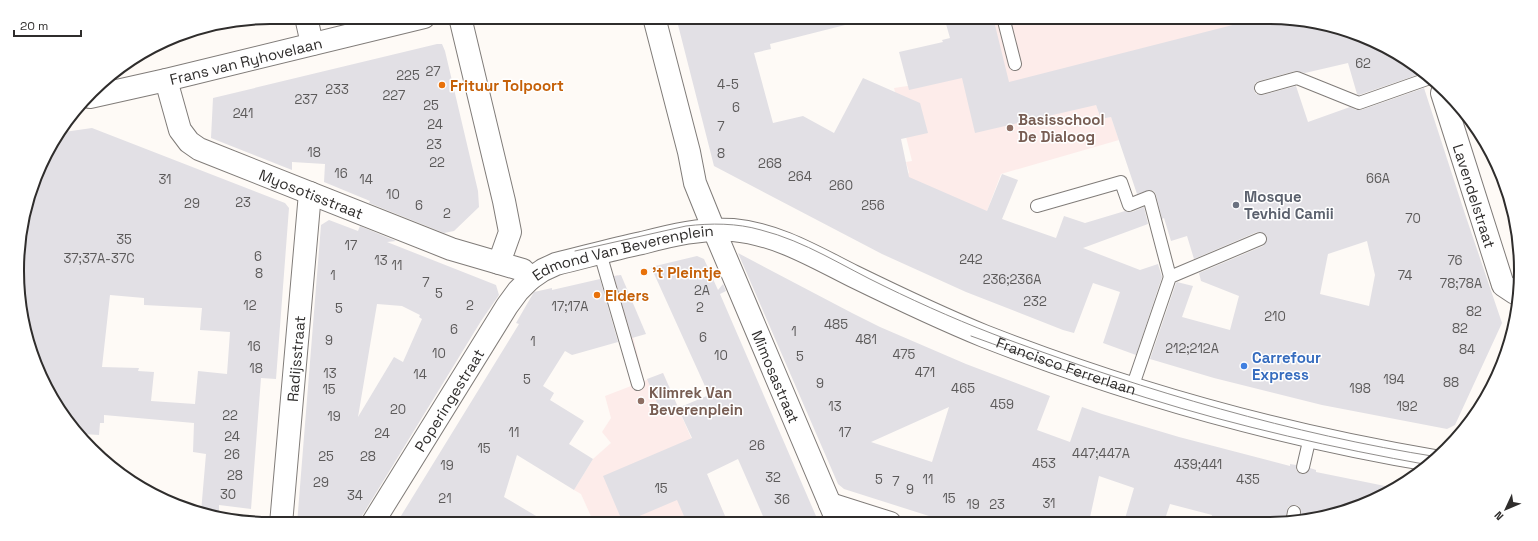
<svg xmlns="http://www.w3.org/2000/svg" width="1538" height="541" viewBox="0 0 1538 541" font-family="'Space Grotesk',sans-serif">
<rect width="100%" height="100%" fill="#fefaf6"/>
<g fill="#fdecea">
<path d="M 966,17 L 1267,17 L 1299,21 L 1303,35 L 1336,27 L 1359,38 L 1096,105 L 1101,119 L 1111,117 L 1119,140 L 1001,174 L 987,211 L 885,221 L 909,172 L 906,162 L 912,161 L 894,88 L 914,85 L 954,56 Z"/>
<path d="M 618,275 L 644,381 L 663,373 L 728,523 L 594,523 L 581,494 L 574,490 L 593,459 L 611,443 L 602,432 L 611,418 L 605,396 L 631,386 L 606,278 Z"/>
</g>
<g fill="#e2e0e5" fill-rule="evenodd">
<path d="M 676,17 L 852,17 L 853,23 L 770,44 L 771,49 L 754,53 L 773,123 L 803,116 L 834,133 L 863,78 L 920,103 L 928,133 L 901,139 L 909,177 L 987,211 L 1002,174 L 1018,180 L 1002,219 L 1056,238 L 1064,216 L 1085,223 L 1125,211 L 1132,212 L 1144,207 L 1148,224 L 1083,248 L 1140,270 L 1158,264 L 1162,277 L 1136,355 L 1103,343 L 1120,292 L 1093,283 L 1074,333 L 1063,330 L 966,292 L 882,254 L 714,166 Z"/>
<path d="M 944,17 L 993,17 L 1009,82 L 1264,17 L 1333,26 L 1417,67 L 1420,74 L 1359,95 L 1357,94 L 1348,63 L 1305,73 L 1295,71 L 1259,81 L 1255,83 L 1254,90 L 1256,94 L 1263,95 L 1296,86 L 1308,122 L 1350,107 L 1356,110 L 1361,110 L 1424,88 L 1465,214 L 1502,323 L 1455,425 L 1447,429 L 1322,405 L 1214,378 L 1150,359 L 1176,283 L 1177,282 L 1193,286 L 1182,317 L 1230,330 L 1239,296 L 1201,281 L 1199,273 L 1263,246 L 1267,240 L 1267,236 L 1261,232 L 1257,232 L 1194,259 L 1187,236 L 1171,241 L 1164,218 L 1162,219 L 1156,195 L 1154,191 L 1150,190 L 1137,194 L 1111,117 L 1101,119 L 1096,105 L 975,133 L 962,78 L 909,90 L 899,52 L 943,42 L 942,40 L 950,38 ZM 1367,241 L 1375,275 L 1369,306 L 1320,294 L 1328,254 Z"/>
<path d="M 437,44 L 442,44 L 445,51 L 478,191 L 479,207 L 454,231 L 444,233 L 369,203 L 370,201 L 324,182 L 325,164 L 292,162 L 292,170 L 211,138 L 213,98 Z"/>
<path d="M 92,128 L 285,203 L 289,208 L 276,379 L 261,378 L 251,509 L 219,505 L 219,515 L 201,512 L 206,454 L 193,452 L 194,423 L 104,415 L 104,423 L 100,423 L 99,435 L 83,434 L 60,412 L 26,336 L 19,238 L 43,158 L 64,132 ZM 110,295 L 144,298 L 144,305 L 202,308 L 200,330 L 230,332 L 227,374 L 198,371 L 195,404 L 151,401 L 154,372 L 138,371 L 139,368 L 102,367 Z"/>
<path d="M 329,220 L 358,231 L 360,226 L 396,241 L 387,242 L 496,285 L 499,295 L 481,321 L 357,524 L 297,524 L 321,225 ZM 377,304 L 402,306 L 420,315 L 419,317 L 422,319 L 403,362 L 394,357 L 358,417 Z"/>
<path d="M 738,253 L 852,313 L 880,327 L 966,364 L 1050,396 L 1037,430 L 1070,442 L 1082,407 L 1102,414 L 1179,437 L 1290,466 L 1290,464 L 1296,465 L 1296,470 L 1301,474 L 1306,474 L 1310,468 L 1316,470 L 1316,472 L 1395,488 L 1379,498 L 1301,522 L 1300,522 L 1301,510 L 1299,506 L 1295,505 L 1288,507 L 1285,522 L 1210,522 L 1212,515 L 1170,504 L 1164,522 L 1124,522 L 1134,488 L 1099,476 L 1089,522 L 951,523 L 844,489 L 838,484 ZM 949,407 L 932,462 L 871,442 Z"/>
<path d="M 697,256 L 704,259 L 718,290 L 723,284 L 726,291 L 720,294 L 819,523 L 766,523 L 738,459 L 707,474 L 728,523 L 687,523 L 677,500 L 623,523 L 603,476 L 692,438 L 678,408 L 709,395 L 651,267 Z"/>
<path d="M 621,275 L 646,334 L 632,338 L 614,276 Z"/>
<path d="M 600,279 L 618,342 L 572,355 L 565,351 L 543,386 L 554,393 L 550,400 L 584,421 L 569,444 L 593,459 L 574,490 L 517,455 L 504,497 L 548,523 L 396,524 L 519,324 L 516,323 L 534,292 L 552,288 L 552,290 Z"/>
<path d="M 663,373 L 677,405 L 661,412 L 647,379 Z"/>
</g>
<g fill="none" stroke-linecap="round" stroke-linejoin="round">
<defs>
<g id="service">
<path d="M 1003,17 L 1015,64"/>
<path d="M 1261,88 L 1297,78 L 1359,103 L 1430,78"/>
<path d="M 1037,206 L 1121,182 L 1129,205 L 1149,197 L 1170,277"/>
<path d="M 600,253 L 638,384"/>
<path d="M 1132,388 L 1170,277 L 1260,239"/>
<path d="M 1303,467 L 1310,437"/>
<path d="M 1292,522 L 1294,512"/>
</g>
<g id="minor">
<path d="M 306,17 L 312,44"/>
<path id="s1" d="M 166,80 L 180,130 L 189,142 L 199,149 L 451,249 L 499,263"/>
<path id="s2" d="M 1442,93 L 1503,285 L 1515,293"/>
<path id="s3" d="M 714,230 L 838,523"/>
<path d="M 830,504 L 890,523"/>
<path id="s4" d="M 281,524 L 310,193"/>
<path id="s5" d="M 372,524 L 507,306 L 518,291 L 530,279"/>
</g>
<g id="tertiary">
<path id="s6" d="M 460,17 L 504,201 L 510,232 L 499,263 L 523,270 L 530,279 L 543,270 L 556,264 C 585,257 613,249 642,243 C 672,235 702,228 733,230 C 777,234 815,257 853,276 C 896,297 940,318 984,336 C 1130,393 1280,435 1435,461"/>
<path d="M 654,17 L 689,152 L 695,183 L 714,230"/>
<path id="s7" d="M 90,97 L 166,80 L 424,17"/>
</g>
</defs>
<use href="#service" stroke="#807c79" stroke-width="14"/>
<use href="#minor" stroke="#807c79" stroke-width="24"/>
<use href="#tertiary" stroke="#807c79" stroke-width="24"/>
<use href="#service" stroke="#fff" stroke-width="12"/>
<use href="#minor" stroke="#fff" stroke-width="22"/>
<use href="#tertiary" stroke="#fff" stroke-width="22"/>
<g stroke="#918e8c" stroke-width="1">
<path d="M 575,251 L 686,226 C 711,223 737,223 761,230 C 805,241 844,267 884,286 C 925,306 966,324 1009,340 C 1148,391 1291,434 1438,457"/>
<path d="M 971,336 C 1030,357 1088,380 1147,398 C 1240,427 1334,448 1429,465"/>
</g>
</g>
<g fill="#e8710a" stroke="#fff" stroke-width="1.5">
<circle cx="442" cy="85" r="4"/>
<circle cx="644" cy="272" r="4"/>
<circle cx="597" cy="295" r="4"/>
</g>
<g fill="#8d6e63" stroke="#fff" stroke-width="1.5">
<circle cx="1010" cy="128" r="4"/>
<circle cx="641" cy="401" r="4"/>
</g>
<circle fill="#6b7280" stroke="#fff" stroke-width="1.5" cx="1236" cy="205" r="4"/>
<circle fill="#3f7fe0" stroke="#fff" stroke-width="1.5" cx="1244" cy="366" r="4"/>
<g text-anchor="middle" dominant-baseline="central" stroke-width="3" stroke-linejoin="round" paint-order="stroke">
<g font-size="13" fill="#5c5a5a">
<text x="1363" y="63">62</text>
<text x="433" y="71">27</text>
<text x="408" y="75">225</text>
<text x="728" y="84">4-5</text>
<text x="337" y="89">233</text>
<text x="394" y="95">227</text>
<text x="306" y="99">237</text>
<text x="431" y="105">25</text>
<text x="736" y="107">6</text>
<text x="243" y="113">241</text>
<text x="435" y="124">24</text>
<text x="721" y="126">7</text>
<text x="434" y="144">23</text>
<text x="314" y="152">18</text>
<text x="721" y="153">8</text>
<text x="437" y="162">22</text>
<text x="770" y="163">268</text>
<text x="341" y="173">16</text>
<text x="800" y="176">264</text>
<text x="1378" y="178">66A</text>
<text x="165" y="179">31</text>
<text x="366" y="179">14</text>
<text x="841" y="185">260</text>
<text x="393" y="194">10</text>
<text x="243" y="202">23</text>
<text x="192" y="203">29</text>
<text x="419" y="205">6</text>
<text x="873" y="205">256</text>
<text x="447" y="213">2</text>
<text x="1413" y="218">70</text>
<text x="124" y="239">35</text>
<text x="351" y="245">17</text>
<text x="258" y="256">6</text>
<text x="99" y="258">37;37A-37C</text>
<text x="971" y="259">242</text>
<text x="381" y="260">13</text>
<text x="1455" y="260">76</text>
<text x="397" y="265">11</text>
<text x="259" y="273">8</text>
<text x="333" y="275">1</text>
<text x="1405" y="275">74</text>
<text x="1012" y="279">236;236A</text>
<text x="426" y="282">7</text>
<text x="1461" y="283">78;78A</text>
<text x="702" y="290">2A</text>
<text x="439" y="293">5</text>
<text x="1035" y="301">232</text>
<text x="250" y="305">12</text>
<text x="470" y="305">2</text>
<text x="570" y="306">17;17A</text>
<text x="700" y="307">2</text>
<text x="339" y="308">5</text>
<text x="1474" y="311">82</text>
<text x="1275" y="316">210</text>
<text x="836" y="324">485</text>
<text x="1460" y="328">82</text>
<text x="454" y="329">6</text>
<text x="794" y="331">1</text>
<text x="703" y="337">6</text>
<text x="866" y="339">481</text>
<text x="329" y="340">9</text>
<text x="533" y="341">1</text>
<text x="254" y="346">16</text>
<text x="1192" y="348">212;212A</text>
<text x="1467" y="349">84</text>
<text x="439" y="353">10</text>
<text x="904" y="354">475</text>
<text x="721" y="355">10</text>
<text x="800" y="356">5</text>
<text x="256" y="368">18</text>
<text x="925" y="372">471</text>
<text x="330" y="373">13</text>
<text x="420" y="374">14</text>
<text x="527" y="379">5</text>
<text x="1394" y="379">194</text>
<text x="1451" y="382">88</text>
<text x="820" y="383">9</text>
<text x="963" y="388">465</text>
<text x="1360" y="388">198</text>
<text x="329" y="389">15</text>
<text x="1002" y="404">459</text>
<text x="835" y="406">13</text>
<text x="1407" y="406">192</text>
<text x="398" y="409">20</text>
<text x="230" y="415">22</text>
<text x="334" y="416">19</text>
<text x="514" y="432">11</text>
<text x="845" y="432">17</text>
<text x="382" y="433">24</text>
<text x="232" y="436">24</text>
<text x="757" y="445">26</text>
<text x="484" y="448">15</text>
<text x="1101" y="453">447;447A</text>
<text x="232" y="454">26</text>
<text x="326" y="456">25</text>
<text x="368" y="456">28</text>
<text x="1044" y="463">453</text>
<text x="1198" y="464">439;441</text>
<text x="447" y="465">19</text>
<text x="235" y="475">28</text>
<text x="773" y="477">32</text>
<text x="879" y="479">5</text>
<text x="928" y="479">11</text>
<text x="1248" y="479">435</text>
<text x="896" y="481">7</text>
<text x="321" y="482">29</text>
<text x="661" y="488">15</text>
<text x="910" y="489">9</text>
<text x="228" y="494">30</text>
<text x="355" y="495">34</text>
<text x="445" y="498">21</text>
<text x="949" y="498">15</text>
<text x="782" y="499">36</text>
<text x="1049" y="503">31</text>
<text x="973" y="504">19</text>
<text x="997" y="504">23</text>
</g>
<g font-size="15" fill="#2f2d2c" stroke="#fff">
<text stroke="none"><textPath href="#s7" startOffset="160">Frans van Ryhovelaan</textPath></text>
<text stroke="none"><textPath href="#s1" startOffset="200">Myosotisstraat</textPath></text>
<text stroke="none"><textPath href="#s2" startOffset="108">Lavendelstraat</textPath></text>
<text stroke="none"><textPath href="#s6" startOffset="388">Edmond Van Beverenplein</textPath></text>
<text stroke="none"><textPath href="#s4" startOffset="166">Radijsstraat</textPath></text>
<text stroke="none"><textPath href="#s6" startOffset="862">Francisco Ferrerlaan</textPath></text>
<text stroke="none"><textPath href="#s3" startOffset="159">Mimosastraat</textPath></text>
<text stroke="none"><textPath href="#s5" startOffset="146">Poperingestraat</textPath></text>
</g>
<g font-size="15" font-weight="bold" fill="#c56008" stroke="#fff" text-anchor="start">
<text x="450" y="85">Frituur Tolpoort</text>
<text x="652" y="272">'t Pleintje</text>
<text x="605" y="295">Elders</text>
</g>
<g font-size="15" font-weight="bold" fill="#785e54" stroke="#fff" text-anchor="start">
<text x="1018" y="119">Basisschool<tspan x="1018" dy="17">De Dialoog</tspan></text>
<text x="649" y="392">Klimrek Van<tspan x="649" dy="17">Beverenplein</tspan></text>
</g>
<g font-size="15" font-weight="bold" fill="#5b616d" stroke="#fff" text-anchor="start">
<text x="1244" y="196">Mosque<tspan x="1244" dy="17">Tevhid Camii</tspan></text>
</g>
<g font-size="15" font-weight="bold" fill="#366cbe" stroke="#fff" text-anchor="start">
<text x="1252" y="357">Carrefour<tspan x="1252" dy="17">Express</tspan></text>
</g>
</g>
<path d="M0 0H1538V541H0ZM270 24H1268A246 246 0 0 1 1514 270V271A246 246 0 0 1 1268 517H270A246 246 0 0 1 24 271V270A246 246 0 0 1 270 24Z" fill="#fff" fill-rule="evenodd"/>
<path fill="none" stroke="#2f2d2c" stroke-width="2" d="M270 24H1268A246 246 0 0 1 1514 270V271A246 246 0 0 1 1268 517H270A246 246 0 0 1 24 271V270A246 246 0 0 1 270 24Z"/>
<g transform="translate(1506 509) rotate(226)" stroke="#ffffff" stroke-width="3" paint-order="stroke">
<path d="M0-3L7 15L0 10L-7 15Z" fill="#2f2d2c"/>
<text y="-6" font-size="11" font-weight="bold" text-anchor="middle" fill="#2f2d2c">N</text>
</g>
<path d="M14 30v6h67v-6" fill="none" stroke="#2f2d2c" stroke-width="2"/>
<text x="20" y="30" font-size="12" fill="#2f2d2c" stroke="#ffffff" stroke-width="3" paint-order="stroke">20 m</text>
</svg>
